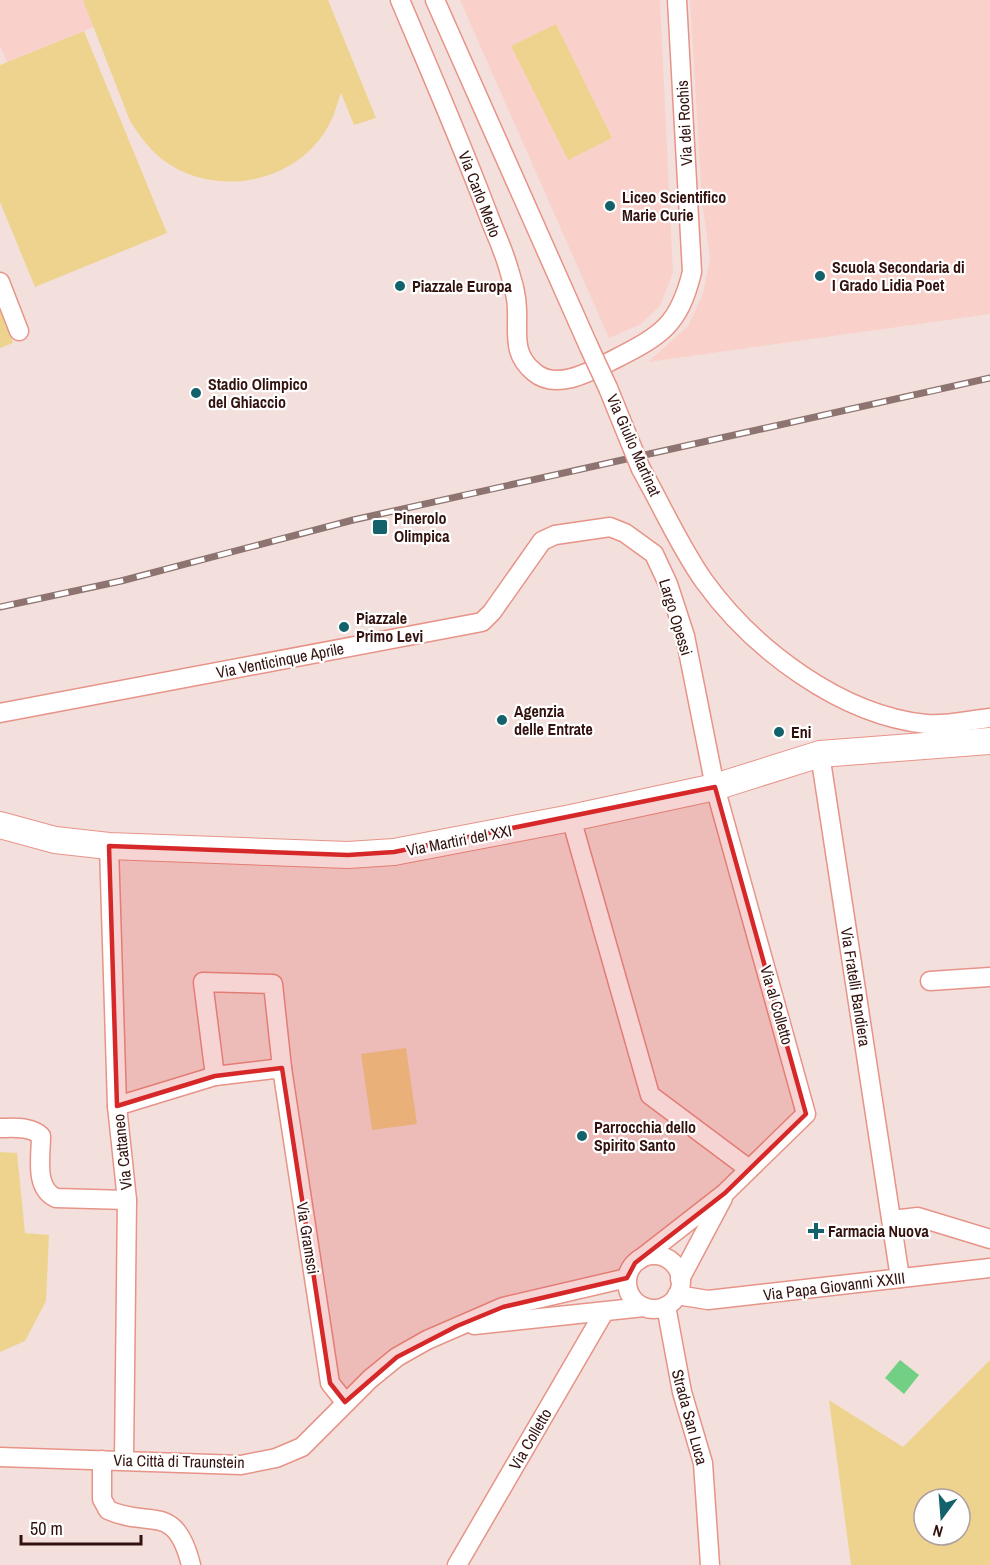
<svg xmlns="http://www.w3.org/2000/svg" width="990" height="1565" viewBox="0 0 990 1565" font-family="'Archivo Narrow',sans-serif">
<rect width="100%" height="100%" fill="#f3e0dd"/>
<g fill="#f9d1ca">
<path d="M 0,0 L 86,0 L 96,26 L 7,62 L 0,46 Z"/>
<path d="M 460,0 L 660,0 L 673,273 L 660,306 L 641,324 L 609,338 Z"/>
<path d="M 690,0 L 990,0 L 990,314 L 648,362 L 688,326 L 703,294 L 710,258 L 702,201 Z"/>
</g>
<g fill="#eed38f" fill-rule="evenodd">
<path d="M 83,0 L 328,0 L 376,118 L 354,125 L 341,93 C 337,103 335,114 330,123 C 299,184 215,199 163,160 C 149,149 139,135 130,121 Z"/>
<path d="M 556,24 L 612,138 L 568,160 L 511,46 Z"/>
<path d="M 84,31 L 167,233 L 35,287 L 0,202 L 0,65 Z"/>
<path d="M 0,309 L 13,343 L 0,348 Z"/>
<path d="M 406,1048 L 417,1124 L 372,1130 L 361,1054 Z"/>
<path d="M 0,1152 L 17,1153 L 25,1233 L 49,1235 L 46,1301 L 25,1341 L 0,1352 Z"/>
<path d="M 990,1360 L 990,1565 L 851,1565 L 829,1400 L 903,1447 ZM 924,1499 L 960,1499 L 960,1535 L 924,1535 Z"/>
</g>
<path fill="#72d085" d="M 900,1360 L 919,1375 L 904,1394 L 885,1378 Z"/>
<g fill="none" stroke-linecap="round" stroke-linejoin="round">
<defs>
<g id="street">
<path d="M 400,0 C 430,71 461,142 488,214 C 495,233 504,251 509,270 C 513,283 517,296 517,310 C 518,334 512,354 534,372 C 557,392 593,370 615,359 C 662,335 679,325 692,272 L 677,0"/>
<path d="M 435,0 L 589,347"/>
<path d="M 0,282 L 19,331"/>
<path d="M 608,388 L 632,447"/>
<path d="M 641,469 C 662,506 680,547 704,581 C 753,649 840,715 926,724 C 946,726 970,720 990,718"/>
<path d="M 0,713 L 482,622 L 492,612 L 542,541 L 555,535 L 610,527 L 625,533 L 654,554 L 668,584 L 685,636 L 715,787 L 806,1114 L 725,1193 L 639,1260"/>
<path d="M 820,754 L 900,1278"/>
<path d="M 571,818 L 650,1095 L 749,1169"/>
<path d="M 109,846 L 117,1106 L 127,1200 L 124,1459"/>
<path d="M 930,981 L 990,977"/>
<path d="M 215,1076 L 203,982 L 273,984 L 282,1068"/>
<path d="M 117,1106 L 215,1076 L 282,1068 L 330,1383 L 345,1402"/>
<path d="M 0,1128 C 13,1128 31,1126 41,1136 C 41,1157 34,1188 56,1198 L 127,1200"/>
<path d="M 892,1220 L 918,1217 L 990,1239"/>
<circle cx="654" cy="1282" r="27"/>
<path d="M 680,1279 L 723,1198"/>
<path d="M 677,1295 L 708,1300 L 990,1268"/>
<path d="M 666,1306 L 682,1392 L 703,1463 L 710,1565"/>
<path d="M 474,1325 L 644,1307"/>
<path d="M 0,1457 L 241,1465 L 276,1458 L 302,1447 L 370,1379 L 397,1357 L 427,1340 L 503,1307 L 627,1278"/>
<path d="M 102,1460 L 102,1499 L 108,1510 C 150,1529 175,1501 191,1565"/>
<path d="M 457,1565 L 603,1314"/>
</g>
<path id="secondary" d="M 0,825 L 55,840 L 109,846 L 348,855 L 394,852 L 571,818 L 715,787 L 820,754 L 990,741"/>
</defs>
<use href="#street" stroke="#e79387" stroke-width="21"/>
<use href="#secondary" stroke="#e79387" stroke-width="28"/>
<use href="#street" stroke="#fff" stroke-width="18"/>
<use href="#secondary" stroke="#fff" stroke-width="26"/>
<defs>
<path id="rail" d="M 0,607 L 121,581 L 353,520 L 990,378"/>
</defs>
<use href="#rail" stroke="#8e7471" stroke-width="7"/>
<use href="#rail" stroke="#fff" stroke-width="4.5" stroke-dasharray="14" stroke-linecap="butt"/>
<defs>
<g id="street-bridge">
<path d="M 589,347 L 608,388"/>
<path d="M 632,447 L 641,469"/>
</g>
</defs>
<use href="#street-bridge" stroke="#e79387" stroke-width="21" stroke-linecap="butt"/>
<use href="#street-bridge" stroke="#fff" stroke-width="18"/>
</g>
<path fill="#d62828" fill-opacity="0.2" stroke="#d62828" stroke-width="4.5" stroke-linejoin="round" d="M 715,787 L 806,1114 L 725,1193 L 635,1263 L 627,1278 L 503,1307 L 457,1326 L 397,1357 L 345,1402 L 330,1383 L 282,1068 L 215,1076 L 117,1106 L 109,846 L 348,855 L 394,852 Z"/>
<g fill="#13616b" stroke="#fff" stroke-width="2">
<circle cx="610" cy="206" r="6"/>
<circle cx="820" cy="276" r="6"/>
<circle cx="400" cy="286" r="6"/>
<circle cx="196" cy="393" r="6"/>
<rect x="372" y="519" width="16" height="16" rx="3"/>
<circle cx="344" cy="627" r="6"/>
<circle cx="502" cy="720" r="6"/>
<circle cx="779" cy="732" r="6"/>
<circle cx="582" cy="1136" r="6"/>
<path d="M813 1222h6v6h6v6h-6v6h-6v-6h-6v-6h6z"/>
</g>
<g text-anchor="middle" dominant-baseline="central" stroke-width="4.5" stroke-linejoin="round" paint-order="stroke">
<g font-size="16" fill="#32120e" stroke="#fff">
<text transform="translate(684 123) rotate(-93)">Via dei Rochis</text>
<text transform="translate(480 194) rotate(69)">Via Carlo Merlo</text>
<text transform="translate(634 445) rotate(66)">Via Giulio Martinat</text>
<text transform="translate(676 617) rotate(73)">Largo Opessi</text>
<text transform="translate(280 660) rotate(-11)">Via Venticinque Aprile</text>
<text transform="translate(459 840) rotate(-11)">Via Martiri del XXI</text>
<text transform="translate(856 987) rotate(81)">Via Fratelli Bandiera</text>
<text transform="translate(777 1005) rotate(74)">Via al Colletto</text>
<text transform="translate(122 1152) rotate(-96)">Via Cattaneo</text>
<text transform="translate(308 1238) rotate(81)">Via Gramsci</text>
<text transform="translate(834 1286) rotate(-7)">Via Papa Giovanni XXIII</text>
<text transform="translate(690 1417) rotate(75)">Strada San Luca</text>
<text transform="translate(530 1439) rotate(-60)">Via Colletto</text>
<text transform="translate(179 1461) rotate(1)">Via Città di Traunstein</text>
</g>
<g font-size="16" font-weight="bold" fill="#32120e" stroke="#fff" text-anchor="start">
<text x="622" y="197">Liceo Scientifico<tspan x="622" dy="18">Marie Curie</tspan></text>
<text x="832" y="267">Scuola Secondaria di<tspan x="832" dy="18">I Grado Lidia Poet</tspan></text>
<text x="412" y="286">Piazzale Europa</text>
<text x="208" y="384">Stadio Olimpico<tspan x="208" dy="18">del Ghiaccio</tspan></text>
<text x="394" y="518">Pinerolo<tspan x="394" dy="18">Olimpica</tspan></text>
<text x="356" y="618">Piazzale<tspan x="356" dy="18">Primo Levi</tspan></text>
<text x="514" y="711">Agenzia<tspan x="514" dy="18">delle Entrate</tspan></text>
<text x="791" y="732">Eni</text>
<text x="594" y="1127">Parrocchia dello<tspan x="594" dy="18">Spirito Santo</tspan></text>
<text x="828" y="1231">Farmacia Nuova</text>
</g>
</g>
<g transform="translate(942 1517) rotate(196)"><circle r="28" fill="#ffffff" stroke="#ada09f" stroke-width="1.5"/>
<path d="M0-4.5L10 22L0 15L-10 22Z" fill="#13616b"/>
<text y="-9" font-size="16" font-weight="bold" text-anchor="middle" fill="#32120e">N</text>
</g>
<path d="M21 1535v9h120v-9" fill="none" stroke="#32120e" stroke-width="3"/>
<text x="30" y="1535" font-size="18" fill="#32120e" stroke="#ffffff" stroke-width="4.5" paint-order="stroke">50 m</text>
</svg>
